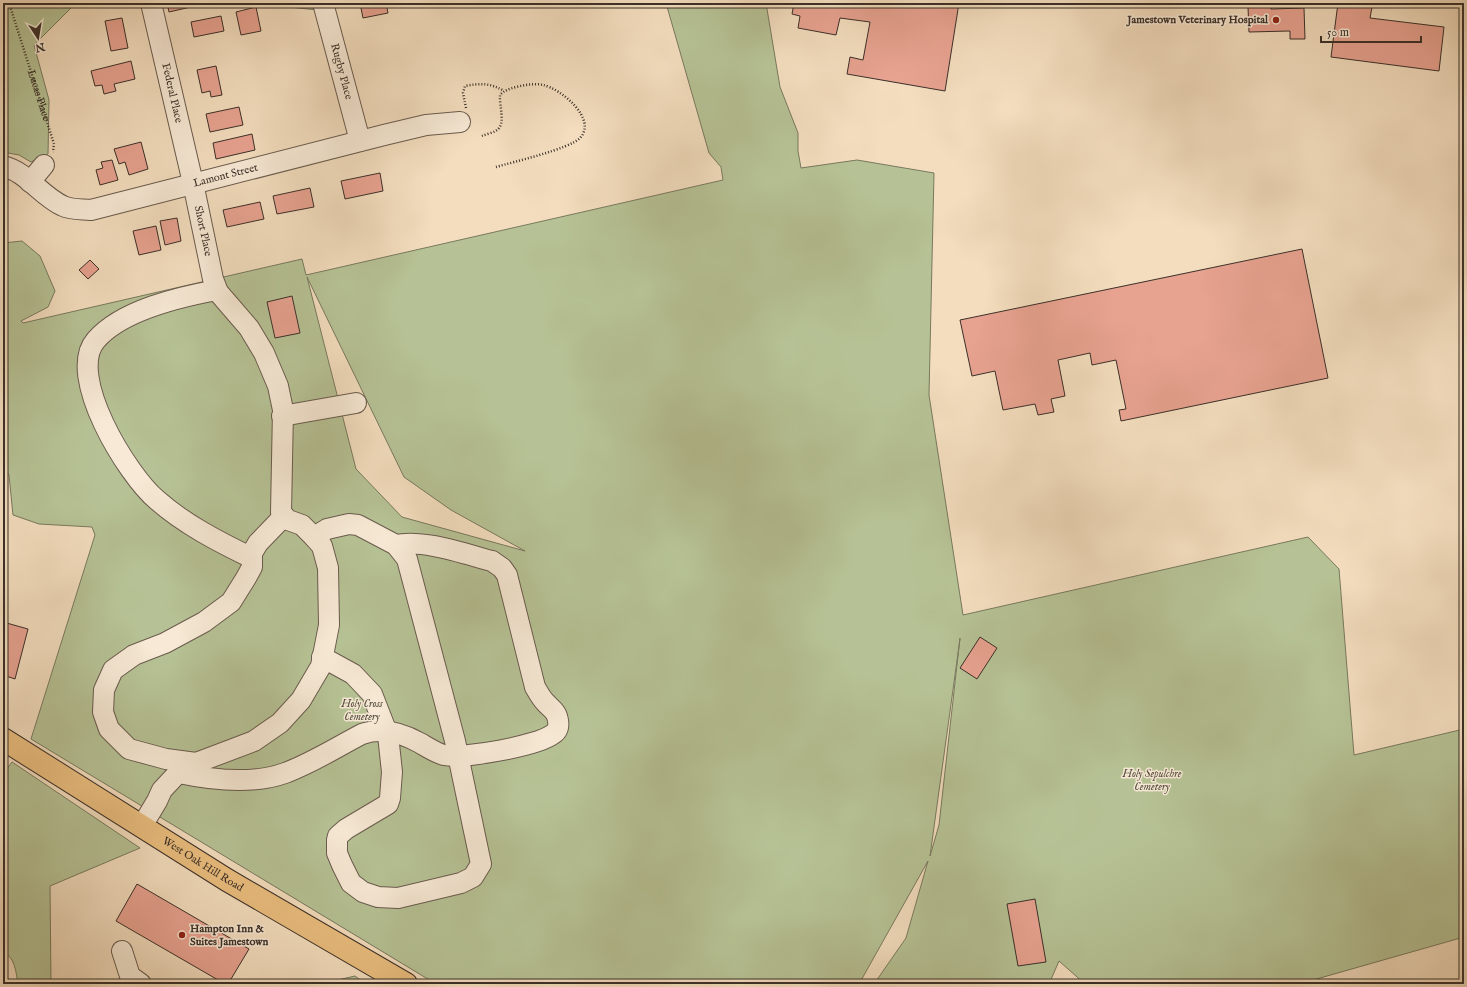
<svg xmlns="http://www.w3.org/2000/svg" width="1467" height="987" viewBox="0 0 1467 987" font-family="'IM FELL English',serif">
<rect width="100%" height="100%" fill="#f3ddbe"/>
<filter id="stains"><feTurbulence type="fractalNoise" baseFrequency=".005" numOctaves="4"/><feColorMatrix values="0 0 0 0 .2 0 0 0 0 .09 0 0 0 0 .02 0 0 0 .5 -.17"/></filter>
<radialGradient id="worn" r=".72"><stop offset=".6" stop-color="#630" stop-opacity="0"/><stop offset="1" stop-color="#630" stop-opacity=".3"/></radialGradient>
<g fill="#b6c295" stroke="#78795f" fill-rule="evenodd">
<path d="M 3,3 L 76,3 L 34,45 L 49,100 L 48,154 L 31,162 L 19,155 L 3,152 Z"/>
<path d="M 250,3 L 317,3 L 318,10 Z"/>
<path d="M 666,3 L 766,3 L 780,87 L 798,133 L 798,151 L 801,168 L 857,160 L 934,173 L 929,395 L 963,615 L 1308,537 L 1339,569 L 1354,755 L 1464,729 L 1464,937 L 1299,984 L 1085,984 L 1059,961 L 1049,984 L 874,984 L 906,938 L 928,861 L 859,984 L 436,984 L 31,739 L 95,535 L 92,527 L 39,524 L 13,515 L 9,475 L 3,467 L 3,243 L 22,241 L 40,256 L 55,291 L 48,307 L 21,321 L 23,323 L 302,259 L 306,275 L 723,180 L 721,167 L 709,153 ZM 307,277 L 404,477 L 451,510 L 525,551 L 402,517 L 356,469 ZM 960,638 L 939,825 L 930,856 L 960,639 Z"/>
<path d="M 12,762 L 140,848 L 50,886 L 51,984 L 18,984 C 16,972 15,957 3,952 L 3,774 Z"/>
<path d="M 355,976 L 366,984 L 320,984 Z"/>
</g>
<g fill="#e7a290" stroke="#3b3029">
<path d="M 167,3 L 194,3 L 195,6 L 169,12 Z"/>
<path d="M 360,3 L 386,3 L 388,13 L 363,18 Z"/>
<path d="M 794,3 L 959,3 L 945,91 L 847,74 L 850,57 L 863,60 L 870,22 L 840,18 L 836,35 L 798,28 L 800,16 L 792,14 Z"/>
<path d="M 1238,3 L 1271,3 L 1271,9 L 1304,8 L 1305,39 L 1290,39 L 1290,31 L 1249,32 L 1248,7 L 1238,7 Z"/>
<path d="M 1338,3 L 1372,7 L 1370,18 L 1444,27 L 1439,71 L 1331,57 Z"/>
<path d="M 256,7 L 261,31 L 241,35 L 236,12 Z"/>
<path d="M 221,16 L 224,31 L 194,37 L 191,22 Z"/>
<path d="M 122,18 L 128,48 L 111,51 L 105,21 Z"/>
<path d="M 131,61 L 135,79 L 114,84 L 116,91 L 104,94 L 102,85 L 95,86 L 91,71 Z"/>
<path d="M 216,66 L 222,95 L 211,97 L 210,91 L 202,93 L 197,70 Z"/>
<path d="M 239,107 L 243,125 L 210,132 L 206,114 Z"/>
<path d="M 252,134 L 255,150 L 216,159 L 213,143 Z"/>
<path d="M 141,142 L 148,169 L 129,175 L 125,162 L 119,164 L 114,149 Z"/>
<path d="M 112,160 L 118,180 L 100,185 L 96,170 L 103,168 L 101,162 Z"/>
<path d="M 380,173 L 383,191 L 345,199 L 341,181 Z"/>
<path d="M 310,188 L 314,207 L 277,214 L 273,196 Z"/>
<path d="M 260,202 L 264,219 L 227,227 L 223,210 Z"/>
<path d="M 177,218 L 181,241 L 165,245 L 160,221 Z"/>
<path d="M 156,226 L 161,250 L 139,255 L 133,231 Z"/>
<path d="M 1302,249 L 1328,378 L 1121,421 L 1119,410 L 1126,409 L 1116,360 L 1092,365 L 1090,353 L 1058,360 L 1065,396 L 1051,399 L 1054,412 L 1038,415 L 1035,404 L 1003,410 L 995,371 L 972,376 L 960,320 Z"/>
<path d="M 90,260 L 99,269 L 88,279 L 79,270 Z"/>
<path d="M 292,296 L 300,333 L 275,338 L 267,302 Z"/>
<path d="M 3,622 L 28,629 L 15,679 L 3,675 Z"/>
<path d="M 980,637 L 997,648 L 977,679 L 960,668 Z"/>
<path d="M 137,884 L 249,949 L 228,984 L 225,984 L 116,921 Z"/>
<path d="M 1035,899 L 1046,962 L 1018,966 L 1007,904 Z"/>
</g>
<g fill="none" stroke-linecap="round" stroke-linejoin="round">
<defs>
<g id="minor">
<path id="s2" d="M 323,3 L 360,141"/>
<path id="s3" d="M 3,166 C 27,172 41,196 63,206 C 71,210 82,209 91,210 L 384,135 L 426,125 L 460,122"/>
<path d="M 30,182 L 44,165"/>
<path d="M 217,290 C 179,297 122,310 96,340 C 65,375 128,476 157,500 C 184,524 219,542 252,558"/>
<path d="M 282,416 L 356,403"/>
<path d="M 314,537 L 327,529 L 349,524 L 358,525 L 396,545 L 407,559 L 455,741 L 481,864 L 473,877 L 461,883 L 398,898 L 378,897 L 363,892 L 351,883 L 342,865 L 337,853 L 337,840 L 338,836 L 346,829 L 388,804 L 390,798 L 392,772 L 388,735 L 372,694 L 353,674 L 322,657"/>
<path d="M 196,763 L 166,759 L 129,749 L 109,729 L 103,712 L 104,690 L 113,670 L 134,655 L 165,643 L 204,622 L 231,602 L 246,578 L 252,567 L 252,553 L 258,543 L 284,516"/>
<path d="M 179,773 C 212,780 252,785 285,773 C 312,763 337,747 362,734 C 382,727 402,733 420,743 C 427,747 436,753 444,755 C 463,759 538,746 553,734 C 558,731 559,726 558,721 C 557,711 551,709 545,702 C 541,698 538,692 535,687 L 507,575 L 502,568 L 492,561 C 465,554 423,539 396,545"/>
<path d="M 142,826 L 157,801 L 162,790 L 177,774 L 196,763 L 254,741 L 280,723 L 301,700 L 321,666 L 329,625 L 328,568 L 322,546 L 314,537 L 302,525 L 288,520 L 281,513 L 283,410 L 278,386 L 264,353 L 249,328 L 218,292 L 213,279 L 193,183 L 151,3"/>
<path d="M 122,951 L 130,976 L 141,984"/>
</g>
<g id="major">
<path id="s4" d="M 3,739 L 227,880 L 406,984"/>
</g>
</defs>
<use href="#minor" stroke="#695b4e" stroke-width="22"/>
<use href="#major" stroke="#3b3029" stroke-width="24"/>
<g stroke="#3b3029" stroke-width="2.5" stroke-dasharray="1 2" stroke-linecap="butt">
<path id="s1" d="M 9,3 L 54,144 L 53,152"/>
<path d="M 466,108 L 463,93 L 465,86 C 480,83 491,83 504,91"/>
<path d="M 482,136 C 486,134 493,133 497,130 C 506,124 499,105 500,95 C 505,90 509,89 516,87 C 525,85 534,83 543,85 C 560,88 598,119 580,138 C 569,149 513,162 496,167"/>
</g>
<use href="#minor" stroke="#f7e9d5" stroke-width="20"/>
<use href="#major" stroke="#eabe7f" stroke-width="22"/>
</g>
<g fill="#8f2418" stroke="#f7e9d5" stroke-width="1.5">
<circle cx="1276" cy="20" r="4"/>
<circle cx="182" cy="935" r="4"/>
</g>
<g text-anchor="middle" dominant-baseline="central" stroke-width="3" stroke-linejoin="round" paint-order="stroke">
<g font-size="11" font-weight="bold" fill="#3b3029" stroke="#f7e9d5" text-anchor="end">
<text x="1268" y="20">Jamestown Veterinary Hospital</text>
<text x="190" y="929" text-anchor="start">Hampton Inn &amp;<tspan x="190" dy="13">Suites Jamestown</tspan></text>
</g>
<g font-size="11" fill="#3b3029" stroke="#f7e9d5">
<text stroke="none"><textPath href="#s2" startOffset="71">Rugby Place</textPath></text>
<text transform="translate(172 93) rotate(77)">Federal Place</text>
<text stroke="none"><textPath href="#s1" startOffset="97">Lucas Place</textPath></text>
<text stroke="none"><textPath href="#s3" startOffset="240">Lamont Street</textPath></text>
<text transform="translate(203 231) rotate(78)">Short Place</text>
<text stroke="none"><textPath href="#s4" startOffset="236">West Oak Hill Road</textPath></text>
</g>
<g font-size="11" font-style="italic" fill="#544d3f" stroke="#f7e9d5">
<text x="362" y="704">Holy Cross<tspan x="362" dy="13">Cemetery</tspan></text>
<text x="1152" y="774">Holy Sepulchre<tspan x="1152" dy="13">Cemetery</tspan></text>
</g>
</g>
<rect width="1467" height="987" fill="none" stroke="#f3ddbe" stroke-width="16"/>
<rect x="4" y="4" width="1459" height="979" fill="none" stroke="#3b3029" stroke-width="2"/>
<rect x="8" y="8" width="1451" height="971" fill="none" stroke="#3b3029"/>
<g transform="translate(38 38) rotate(168)" stroke="#f7e9d5" stroke-width="3" paint-order="stroke">
<path d="M0-3L7 15L0 10L-7 15Z" fill="#3b3029"/>
<text y="-6" font-size="11" font-weight="bold" text-anchor="middle" fill="#3b3029">N</text>
</g>
<path d="M1321 36v6h100v-6" fill="none" stroke="#3b3029" stroke-width="2"/>
<text x="1327" y="36" font-size="12" fill="#3b3029" stroke="#f7e9d5" stroke-width="3" paint-order="stroke">50 m</text>
<rect width="100%" height="100%" filter="url(#stains)"/>
<rect width="100%" height="100%" fill="url(#worn)"/>
</svg>
